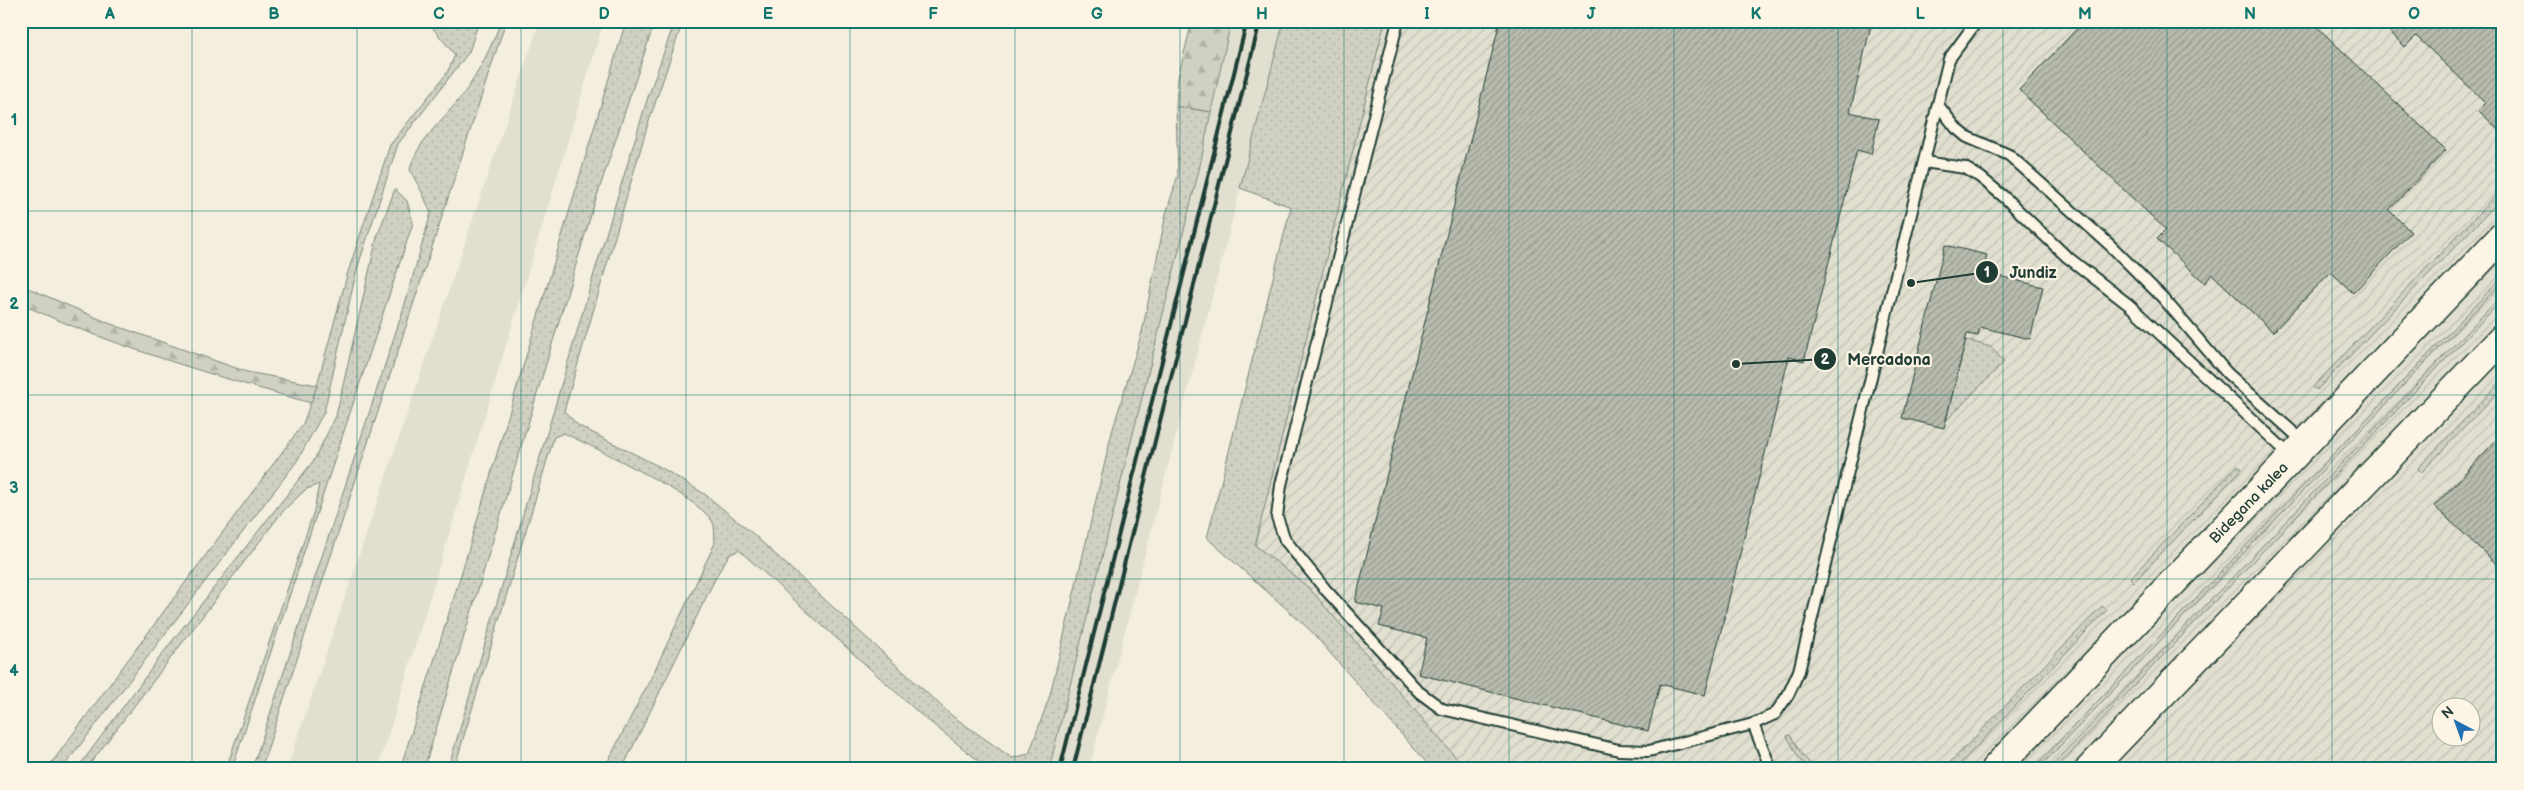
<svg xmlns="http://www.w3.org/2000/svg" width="2524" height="790" viewBox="0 0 2524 790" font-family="'Balsamiq Sans',sans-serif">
<defs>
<pattern id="industrial-furrows" width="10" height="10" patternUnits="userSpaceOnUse" patternTransform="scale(1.25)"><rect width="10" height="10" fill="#e1dfd0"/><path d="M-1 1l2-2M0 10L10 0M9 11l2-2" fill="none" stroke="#c1c0b3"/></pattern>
<pattern id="grass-dots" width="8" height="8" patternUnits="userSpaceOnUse" patternTransform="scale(1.25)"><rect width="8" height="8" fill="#d0d1c2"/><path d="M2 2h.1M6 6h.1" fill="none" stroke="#b2b4a7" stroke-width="1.8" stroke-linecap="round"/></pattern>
<pattern id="forest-firs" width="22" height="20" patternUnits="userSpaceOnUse" patternTransform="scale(1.25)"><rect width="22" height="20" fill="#d0d1c2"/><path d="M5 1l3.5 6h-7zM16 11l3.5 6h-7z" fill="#b2b4a7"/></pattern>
<pattern id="building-hatch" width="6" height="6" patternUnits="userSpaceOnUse" patternTransform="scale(1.25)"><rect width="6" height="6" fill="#b8bcae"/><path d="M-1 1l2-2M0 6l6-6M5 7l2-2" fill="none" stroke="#959a8e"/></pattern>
</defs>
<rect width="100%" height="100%" fill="#f3eede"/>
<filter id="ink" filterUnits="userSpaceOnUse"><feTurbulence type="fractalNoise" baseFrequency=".02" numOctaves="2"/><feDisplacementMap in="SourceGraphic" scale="10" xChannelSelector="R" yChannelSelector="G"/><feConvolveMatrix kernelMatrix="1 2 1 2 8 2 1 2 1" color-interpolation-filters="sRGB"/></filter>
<g filter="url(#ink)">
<g fill="#e1dfd0">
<path d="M 540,21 L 604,21 L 378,769 L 287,769 Z"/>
<path d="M 1231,21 L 1284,21 L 1089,769 L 1049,769 L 1199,170 Z"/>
</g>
<path fill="url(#industrial-furrows)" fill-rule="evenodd" d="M 1385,21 L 2503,21 L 2503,769 L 1466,769 L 1309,588 L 1255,545 ZM 2442,708 L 2472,708 L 2472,738 L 2442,738 Z"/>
<g fill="url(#grass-dots)" stroke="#78877b">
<path d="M 427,21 L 445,21 L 451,25 L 457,21 L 479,21 L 469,52 L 398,144 L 357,269 L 324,412 L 297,461 L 62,769 L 47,769 L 303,424 L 317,385 L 348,272 L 390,145 L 447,73 L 455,55 Z"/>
<path d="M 501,21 L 506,21 L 261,769 L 252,769 L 404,307 L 431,213 L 422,192 L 410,170 C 416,142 444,119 462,96 C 479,73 491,48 501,21 Z"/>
<path d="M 626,21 L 655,21 L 593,208 L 424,769 L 400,769 L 460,578 Z"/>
<path d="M 675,21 L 683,21 L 647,127 L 564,411 L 579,426 L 662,468 L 706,495 L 752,533 L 951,715 L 1012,758 L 1029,754 L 1050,695 L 1112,432 L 1142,332 L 1166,214 L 1178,175 L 1176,106 L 1211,112 L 1199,170 L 1049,769 L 989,769 L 920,714 L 739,550 L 729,555 L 717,575 L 622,769 L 604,769 L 651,678 L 715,543 C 714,537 716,526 712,521 C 696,495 595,448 564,433 L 554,437 L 454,769 L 448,769 L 596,267 L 648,97 Z"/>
<path d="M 1284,21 L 1385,21 L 1255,545 L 1309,588 L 1466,769 L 1432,769 L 1309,629 L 1207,538 L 1291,207 L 1240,188 Z"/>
<path d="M 395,189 L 407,201 L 413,223 L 232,769 L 226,769 L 314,511 L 319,484 L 305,490 L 283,511 L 86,769 L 77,769 L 166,649 L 314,460 L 336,416 L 377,237 Z"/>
<path d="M 2496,195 L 2501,199 L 2317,390 L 2313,387 Z"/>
<path d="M 2503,276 L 2503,281 L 2038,769 L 2033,769 Z"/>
<path d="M 2503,294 L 2503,299 L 2055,769 L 2049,769 Z"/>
<path d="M 1966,340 L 1991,347 L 2004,362 L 1946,421 Z"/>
<path d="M 2503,379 L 2503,387 L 2421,473 L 2418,468 Z"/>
<path d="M 2238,465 L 2242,469 L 2134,582 L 2130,578 Z"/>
<path d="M 2102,606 L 2107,610 L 1957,767 L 1944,769 Z"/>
<path d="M 1790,735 L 1803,756 L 1816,769 L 1810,769 L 1800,760 L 1787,736 Z"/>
</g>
<g fill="url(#forest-firs)" stroke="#78877b">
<path d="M 1192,21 L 1231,21 L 1211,112 L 1176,106 L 1178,78 Z"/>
<path d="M 21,285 L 111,324 L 247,372 L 317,385 L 311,403 C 212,375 115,347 21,304 Z"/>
</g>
<g fill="url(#building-hatch)" stroke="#1f3d34">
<path d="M 1500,21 L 1872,21 L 1850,112 L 1879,119 L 1871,154 L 1857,150 L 1804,361 L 1789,357 L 1705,695 L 1660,684 L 1648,731 L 1418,674 L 1427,638 L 1379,626 L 1384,609 L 1355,602 Z"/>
<path d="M 2084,21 L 2311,21 L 2446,150 L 2389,210 L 2411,232 L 2353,293 L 2331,272 L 2273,332 L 2212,274 L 2205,283 L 2157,239 L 2166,230 L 2019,90 Z"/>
<path d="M 2379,21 L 2503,21 L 2503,134 L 2479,111 L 2486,103 L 2416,36 L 2405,47 Z"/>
<path d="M 1945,245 L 1987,255 L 1983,272 L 2043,287 L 2030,339 L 1980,327 L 1978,336 L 1967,334 L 1944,428 L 1902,418 Z"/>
<path d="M 2503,433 L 2503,570 L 2434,506 Z"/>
</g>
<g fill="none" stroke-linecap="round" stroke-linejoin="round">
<defs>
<g id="lane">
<path d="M 1398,21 L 1281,485 L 1277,517 L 1285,540 L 1325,589 L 1419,692 L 1442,709 L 1619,750 L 1649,751 L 1753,724 L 1775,714 L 1788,695 L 1799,671 L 1949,59 L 1977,21"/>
<path d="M 1938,105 L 1956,128 L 1967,137 L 2009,155 L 2110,245 L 2163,298 L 2227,373 L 2305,443"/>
<path d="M 1924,162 L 1965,168 L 1980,177 L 2003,196 L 2066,256 L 2129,305 L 2291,456"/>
<path d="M 1753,724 L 1771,769"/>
</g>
<g id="secondary">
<path d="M 1995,769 L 2503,236"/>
<path d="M 2090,769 L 2503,338"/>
</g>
</defs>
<use href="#lane" stroke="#1f3d34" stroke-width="14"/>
<use href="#secondary" stroke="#1f3d34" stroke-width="31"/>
<use href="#lane" stroke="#fcf5e5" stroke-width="10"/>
<use href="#secondary" stroke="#fcf5e5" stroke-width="28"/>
<g stroke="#1f3d34" stroke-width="4">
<path d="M 1060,769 L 1247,21"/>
<path d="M 1073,769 L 1260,21"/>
</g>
</g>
</g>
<path fill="none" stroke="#0f766e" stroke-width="1" stroke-opacity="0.55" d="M 192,21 L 192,769M 357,21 L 357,769M 521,21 L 521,769M 686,21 L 686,769M 850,21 L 850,769M 1015,21 L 1015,769M 1180,21 L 1180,769M 1344,21 L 1344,769M 1509,21 L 1509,769M 1674,21 L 1674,769M 1838,21 L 1838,769M 2003,21 L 2003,769M 2167,21 L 2167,769M 2332,21 L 2332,769M 21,211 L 2503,211M 21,395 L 2503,395M 21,579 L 2503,579"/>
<g text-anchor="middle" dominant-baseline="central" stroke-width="4.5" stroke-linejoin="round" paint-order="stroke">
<g font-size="15" fill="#1f3d34" stroke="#fcf5e5">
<text transform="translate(2249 503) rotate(-46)">Bidegana kalea</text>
</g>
</g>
<path fill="none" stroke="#1f3d34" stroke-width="2" d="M1911 283L1987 272M1736 364L1825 359"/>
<g fill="#1f3d34" stroke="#fcf5e5" stroke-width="2">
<circle cx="1911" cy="283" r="5"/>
<circle cx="1736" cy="364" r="5"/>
<circle cx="1987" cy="272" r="12"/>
<circle cx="1825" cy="359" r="12"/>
</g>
<g font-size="15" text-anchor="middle" font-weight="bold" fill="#fff">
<text x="1987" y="277">1</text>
<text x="1825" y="364">2</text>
</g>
<g font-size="16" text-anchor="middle" font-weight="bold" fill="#1f3d34" stroke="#fcf5e5" stroke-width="4.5" stroke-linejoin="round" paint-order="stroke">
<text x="2033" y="278">Jundiz</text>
<text x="1889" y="365">Mercadona</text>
</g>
<rect width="2524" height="790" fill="none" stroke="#fcf5e5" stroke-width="55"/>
<g transform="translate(2456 722) rotate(319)"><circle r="24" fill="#fcf5e5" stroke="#a4ab9e"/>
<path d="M0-4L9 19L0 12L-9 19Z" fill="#1f6fb2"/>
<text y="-8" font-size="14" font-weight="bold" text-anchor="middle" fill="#1f3d34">N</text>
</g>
<rect x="28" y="28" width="2468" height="734" fill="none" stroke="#0f766e" stroke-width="2"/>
<g font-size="16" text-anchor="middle" font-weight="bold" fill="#0f766e">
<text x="110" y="19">A</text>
<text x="274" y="19">B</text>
<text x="439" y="19">C</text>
<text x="604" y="19">D</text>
<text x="768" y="19">E</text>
<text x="933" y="19">F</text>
<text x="1097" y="19">G</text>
<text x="1262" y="19">H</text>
<text x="1427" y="19">I</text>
<text x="1591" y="19">J</text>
<text x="1756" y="19">K</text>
<text x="1920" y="19">L</text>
<text x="2085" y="19">M</text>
<text x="2250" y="19">N</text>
<text x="2414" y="19">O</text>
<text x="14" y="125">1</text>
<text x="14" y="309">2</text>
<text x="14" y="493">3</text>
<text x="14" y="676">4</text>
</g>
</svg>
